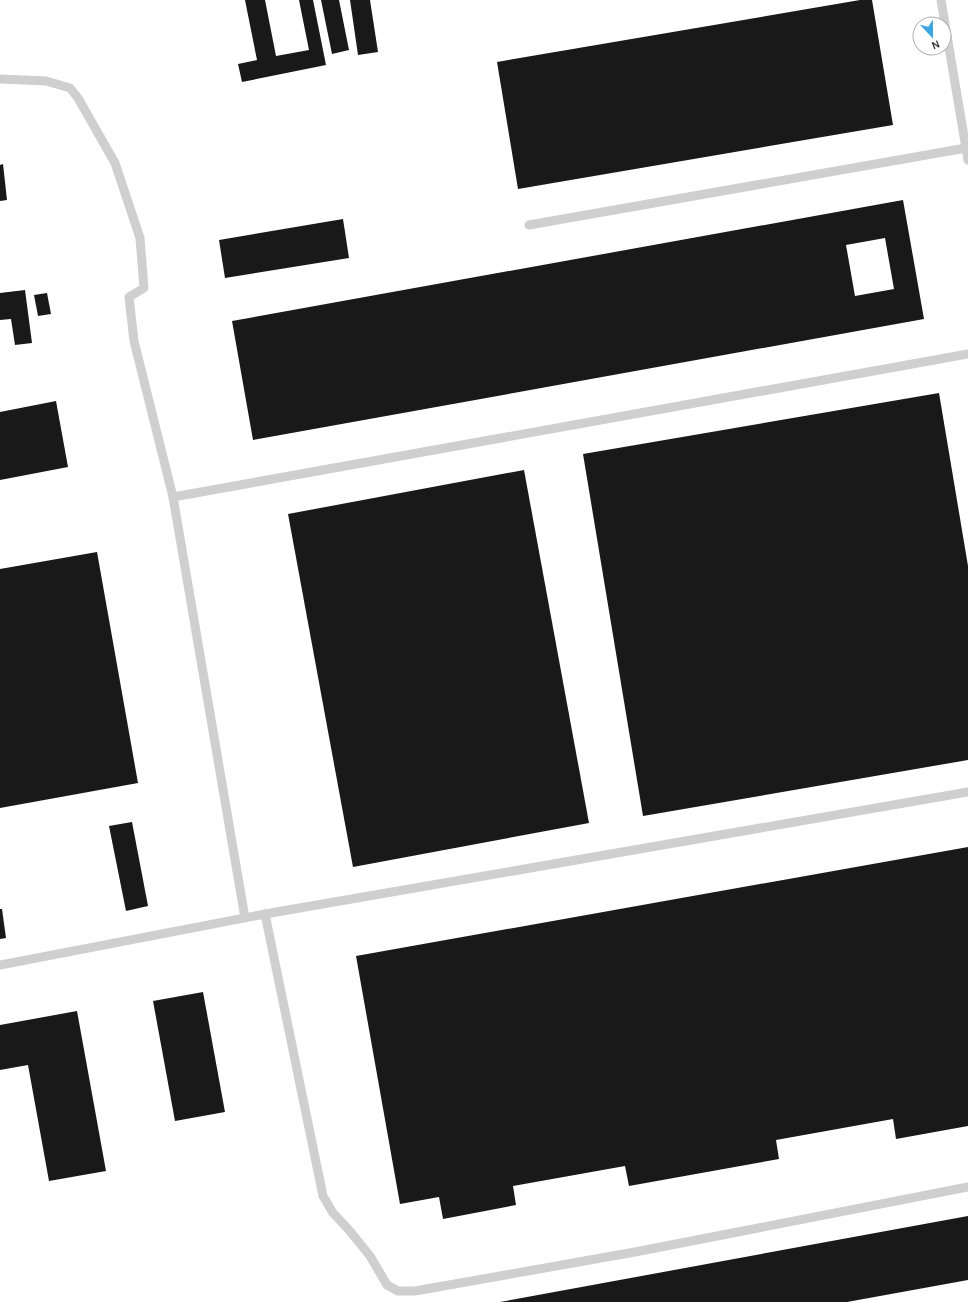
<svg xmlns="http://www.w3.org/2000/svg" width="968" height="1302" viewBox="0 0 968 1302" font-family="Karla,sans-serif">
<rect width="100%" height="100%" fill="#fff"/>
<g fill="#191919" fill-rule="evenodd">
<path d="M 245,0 L 265,0 L 276,56 L 309,50 L 299,0 L 313,0 L 326,65 L 242,82 L 238,64 L 257,60 Z"/>
<path d="M 321,0 L 339,0 L 349,50 L 332,54 Z"/>
<path d="M 350,0 L 370,0 L 378,52 L 358,55 Z"/>
<path d="M 860,0 L 872,0 L 893,125 L 518,189 L 497,62 Z"/>
<path d="M 3,164 L 7,200 L 0,201 L 0,165 Z"/>
<path d="M 903,200 L 924,319 L 253,440 L 232,321 ZM 885,238 L 894,289 L 855,296 L 846,245 Z"/>
<path d="M 343,219 L 349,258 L 225,278 L 219,240 Z"/>
<path d="M 25,290 L 32,343 L 15,345 L 11,319 L 0,320 L 0,293 Z"/>
<path d="M 47,293 L 51,314 L 38,316 L 34,295 Z"/>
<path d="M 939,393 L 968,566 L 968,760 L 643,816 L 583,454 Z"/>
<path d="M 56,401 L 68,467 L 0,480 L 0,412 Z"/>
<path d="M 524,470 L 589,823 L 353,867 L 288,514 Z"/>
<path d="M 97,552 L 138,783 L 0,808 L 0,569 Z"/>
<path d="M 132,822 L 148,906 L 126,911 L 109,826 Z"/>
<path d="M 968,847 L 968,1126 L 896,1139 L 893,1119 L 776,1140 L 779,1159 L 629,1186 L 625,1166 L 513,1186 L 516,1205 L 443,1219 L 439,1197 L 400,1204 L 356,956 Z"/>
<path d="M 0,909 L 2,909 L 6,938 L 0,939 Z"/>
<path d="M 203,992 L 225,1112 L 175,1121 L 153,1001 Z"/>
<path d="M 77,1011 L 106,1171 L 49,1181 L 28,1065 L 0,1070 L 0,1025 Z"/>
<path d="M 968,1216 L 968,1280 L 847,1302 L 500,1302 Z"/>
</g>
<g fill="none" stroke-linecap="round" stroke-linejoin="round">
<g stroke="#cfcfcf" stroke-width="9">
<path d="M 941,0 L 968,160"/>
<path d="M 0,79 L 46,81 L 70,88 L 78,98 L 115,163 L 140,238 L 144,288 L 129,297 L 134,341 L 173,497 L 245,918"/>
<path d="M 529,225 L 966,148"/>
<path d="M 173,497 L 968,354"/>
<path d="M 265,914 L 323,1196 L 333,1213 L 349,1230 L 370,1256 L 387,1285 L 398,1291 L 415,1291 L 635,1252 L 968,1187"/>
<path d="M 0,965 L 265,914 L 968,792"/>
</g>
</g>
<g transform="translate(932 36) rotate(158)"><circle r="19" fill="#ffffff" stroke="#adadad"/>
<path d="M0-3L7 15L0 10L-7 15Z" fill="#3ea5e0"/>
<text y="-6" font-size="11" font-weight="bold" text-anchor="middle" fill="#323232">N</text>
</g>
</svg>
